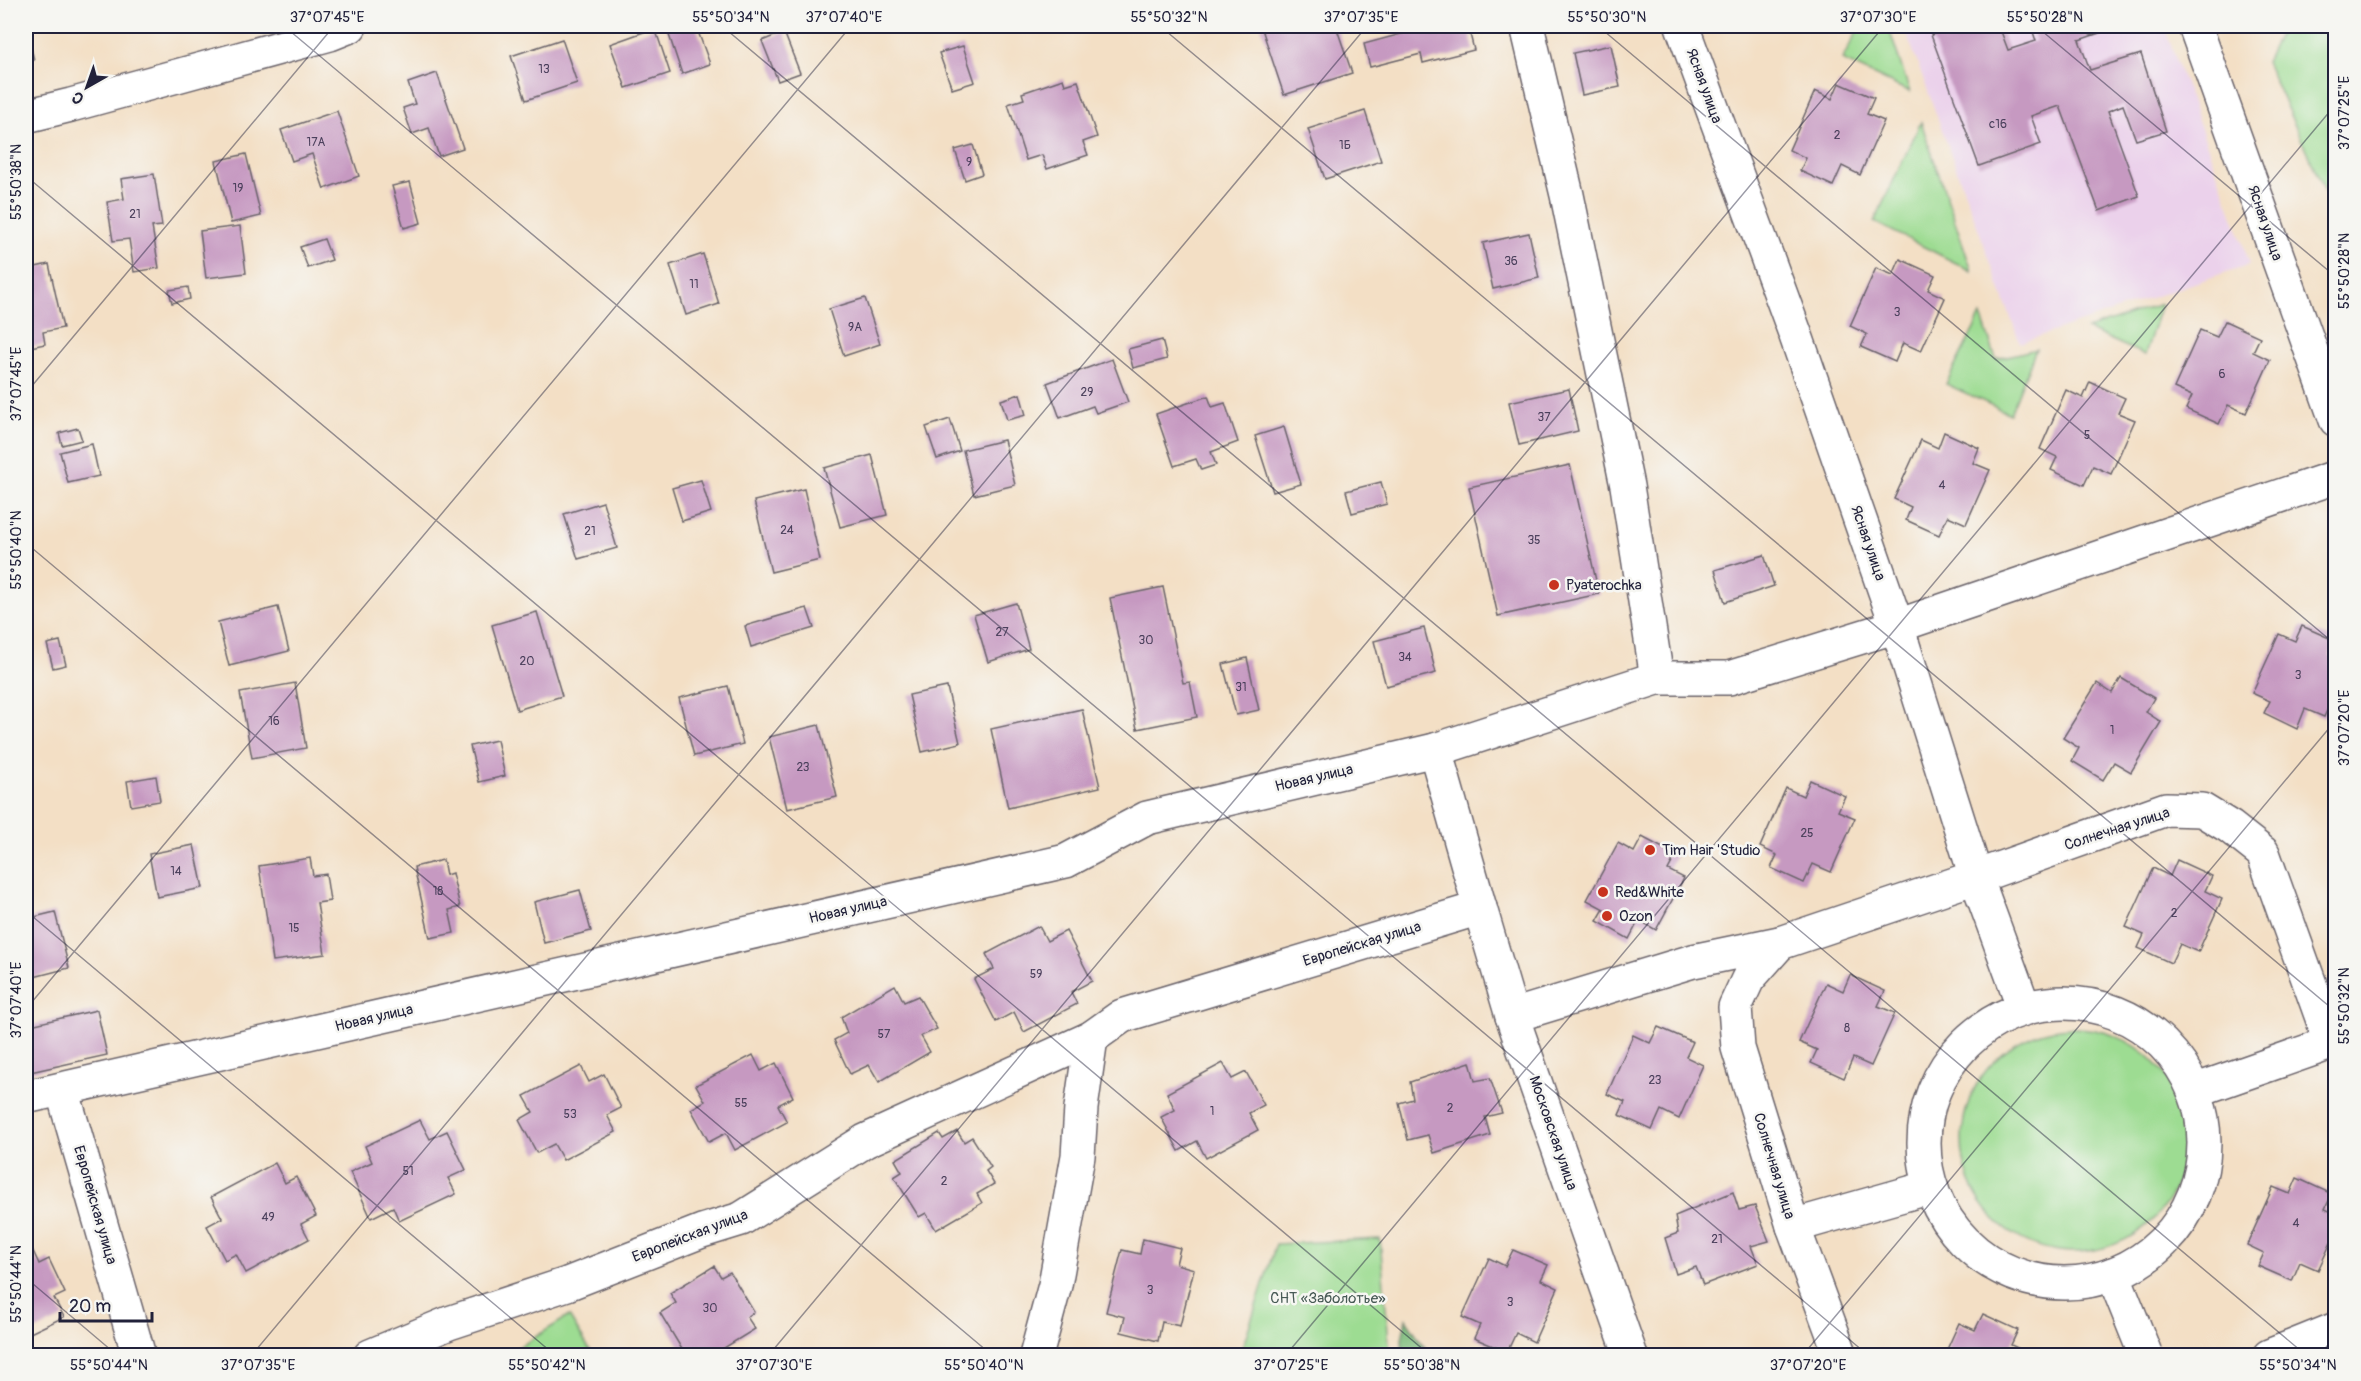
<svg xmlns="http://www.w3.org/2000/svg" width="2361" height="1381" viewBox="0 0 2361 1381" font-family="Pangolin,sans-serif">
<rect width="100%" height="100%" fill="#f6f6f2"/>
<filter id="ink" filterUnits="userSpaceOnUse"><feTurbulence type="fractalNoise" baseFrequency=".0167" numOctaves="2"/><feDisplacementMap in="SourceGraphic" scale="12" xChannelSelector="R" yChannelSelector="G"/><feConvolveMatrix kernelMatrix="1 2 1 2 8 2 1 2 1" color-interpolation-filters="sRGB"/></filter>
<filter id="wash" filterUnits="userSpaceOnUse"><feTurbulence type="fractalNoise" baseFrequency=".008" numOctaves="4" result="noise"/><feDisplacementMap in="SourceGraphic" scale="24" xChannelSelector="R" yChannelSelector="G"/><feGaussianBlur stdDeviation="1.35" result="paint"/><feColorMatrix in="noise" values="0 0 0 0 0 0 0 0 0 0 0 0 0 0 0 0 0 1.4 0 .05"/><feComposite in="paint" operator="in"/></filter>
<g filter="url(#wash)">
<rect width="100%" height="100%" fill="#f3dfc5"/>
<path fill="#ebd1eb" d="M 1904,26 L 2164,26 L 2250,264 L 2020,343 Z"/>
<g fill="#9ddc92" stroke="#607f66" stroke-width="1.5">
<path d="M 1860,26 L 1888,26 L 1910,92 L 1842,60 Z"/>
<path d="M 2283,26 L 2335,26 L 2336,203 L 2333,209 L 2266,62 Z"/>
<path d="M 1921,122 L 1972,271 L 1874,222 Z"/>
<path d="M 2161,304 L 2145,355 L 2087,329 Z"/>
<path d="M 1981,315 L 1996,359 L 2036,349 L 2010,414 L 1946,384 Z"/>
<circle cx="2074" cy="1140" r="112"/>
<path d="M 1380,1239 L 1390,1355 L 1240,1355 L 1276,1244 Z"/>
<path d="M 569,1316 L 593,1355 L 513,1355 L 511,1352 Z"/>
</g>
<path fill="#7ebc7c" stroke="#506f5c" stroke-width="1.5" d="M 1406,1319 L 1426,1349 L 1428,1355 L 1403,1355 L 1402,1339 Z"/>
<g id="blocks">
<g fill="#c699c1">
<path d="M 26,26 L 34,60 L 26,61 Z"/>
<path d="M 666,26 L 696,26 L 710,64 L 682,74 Z"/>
<path d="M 1261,26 L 1336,26 L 1352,73 L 1284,95 Z"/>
<path d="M 1415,26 L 1468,26 L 1474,50 L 1423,63 L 1421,54 L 1370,67 L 1364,44 L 1416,30 Z"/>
<path d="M 1956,26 L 1999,26 L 2008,50 L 2036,41 L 2031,26 L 2120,26 L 2079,40 L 2090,70 L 2141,54 L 2166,131 L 2136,140 L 2123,105 L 2108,111 L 2139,196 L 2099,211 L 2060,106 L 2031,116 L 2041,144 L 1979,166 L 1931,35 Z"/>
<path d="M 655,28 L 670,73 L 626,88 L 610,44 Z"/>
<path d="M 784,32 L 800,73 L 778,81 L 762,41 Z"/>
<path d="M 562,39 L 577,83 L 526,100 L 511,56 Z"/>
<path d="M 1611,45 L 1620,87 L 1582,95 L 1573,53 Z"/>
<path d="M 963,46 L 975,82 L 952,89 L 939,53 Z"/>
<path d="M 437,73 L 463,148 L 439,156 L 429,128 L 412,134 L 403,108 L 415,104 L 408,83 Z"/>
<path d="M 1063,79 L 1065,85 L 1078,81 L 1097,137 L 1083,142 L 1088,155 L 1047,169 L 1042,155 L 1026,160 L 1008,104 L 1024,99 L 1022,93 Z"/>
<path d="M 1839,83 L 1874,98 L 1867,114 L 1884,121 L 1860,175 L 1842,166 L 1833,186 L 1800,171 L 1806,158 L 1789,150 L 1815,91 L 1832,99 Z"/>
<path d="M 337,111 L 359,176 L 324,189 L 312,154 L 292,161 L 281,130 Z"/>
<path d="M 1365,111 L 1381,161 L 1325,179 L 1308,129 Z"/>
<path d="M 973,145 L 982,174 L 965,180 L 955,150 Z"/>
<path d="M 246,154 L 261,216 L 231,223 L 216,161 Z"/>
<path d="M 154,174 L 162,226 L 152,227 L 159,268 L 134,272 L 129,239 L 113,241 L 107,202 L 124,199 L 121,179 Z"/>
<path d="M 410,182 L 421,223 L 404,228 L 392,186 Z"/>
<path d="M 240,226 L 246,273 L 206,278 L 200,231 Z"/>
<path d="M 1529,233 L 1539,278 L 1493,289 L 1483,243 Z"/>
<path d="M 324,239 L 332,260 L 308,268 L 300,247 Z"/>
<path d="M 703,254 L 719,304 L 686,315 L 670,265 Z"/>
<path d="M 1900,259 L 1935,275 L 1928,290 L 1945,298 L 1921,351 L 1903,343 L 1895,362 L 1861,347 L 1867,334 L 1850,326 L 1876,268 L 1893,275 Z"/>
<path d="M 49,264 L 63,328 L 43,332 L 45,344 L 26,348 L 26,269 Z"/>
<path d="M 188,287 L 190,299 L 172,303 L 169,290 Z"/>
<path d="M 865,298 L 880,344 L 844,356 L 829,309 Z"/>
<path d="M 2225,321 L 2260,337 L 2253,352 L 2270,360 L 2246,413 L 2228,405 L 2219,424 L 2186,409 L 2192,396 L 2174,388 L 2200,330 L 2217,337 Z"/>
<path d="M 1162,340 L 1167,359 L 1133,368 L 1128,349 Z"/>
<path d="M 1112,359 L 1128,402 L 1096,413 L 1093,406 L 1060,418 L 1047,383 Z"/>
<path d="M 2090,382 L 2125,398 L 2118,413 L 2135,420 L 2111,474 L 2093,466 L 2084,485 L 2051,470 L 2057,457 L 2040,449 L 2066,390 L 2083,398 Z"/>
<path d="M 1569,389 L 1578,431 L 1519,445 L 1509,402 Z"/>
<path d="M 1020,394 L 1026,415 L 1007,420 L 1001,400 Z"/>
<path d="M 1208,396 L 1212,407 L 1225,403 L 1238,442 L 1211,452 L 1216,465 L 1201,470 L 1196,459 L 1174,466 L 1156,414 Z"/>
<path d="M 950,419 L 960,451 L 937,459 L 926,427 Z"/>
<path d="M 1284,427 L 1301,484 L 1273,492 L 1255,436 Z"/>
<path d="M 78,428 L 82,440 L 62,445 L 59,433 Z"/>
<path d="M 1944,432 L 1979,448 L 1973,463 L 1990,470 L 1966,524 L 1948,516 L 1939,535 L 1906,520 L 1911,507 L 1894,499 L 1921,440 L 1938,448 Z"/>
<path d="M 1004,440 L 1015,485 L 974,495 L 963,450 Z"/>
<path d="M 92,444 L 99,476 L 68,483 L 60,452 Z"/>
<path d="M 872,455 L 887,515 L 840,527 L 824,468 Z"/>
<path d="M 1570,465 L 1599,594 L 1498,616 L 1469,487 Z"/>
<path d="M 701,480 L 711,512 L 682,521 L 672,488 Z"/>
<path d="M 1381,482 L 1387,504 L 1352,513 L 1346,491 Z"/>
<path d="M 804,489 L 820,560 L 771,572 L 754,501 Z"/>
<path d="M 603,502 L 617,548 L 578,559 L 564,514 Z"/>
<path d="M 1764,555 L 1774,586 L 1725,602 L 1715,570 Z"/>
<path d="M 1163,587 L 1183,683 L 1190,682 L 1197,717 L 1137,729 L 1110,598 Z"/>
<path d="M 1016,603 L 1029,649 L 988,662 L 974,615 Z"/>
<path d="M 278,607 L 289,651 L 229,666 L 218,622 Z"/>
<path d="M 807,608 L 814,628 L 751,647 L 745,626 Z"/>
<path d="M 537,612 L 562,696 L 517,710 L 492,625 Z"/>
<path d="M 2302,626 L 2336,641 L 2330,656 L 2336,659 L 2336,691 L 2324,717 L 2305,709 L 2297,729 L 2264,713 L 2270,701 L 2252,693 L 2279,634 L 2295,641 Z"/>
<path d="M 1424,628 L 1436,673 L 1386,686 L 1374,641 Z"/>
<path d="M 60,641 L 66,665 L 53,668 L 47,644 Z"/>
<path d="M 1247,658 L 1259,710 L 1236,715 L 1223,664 Z"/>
<path d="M 2121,678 L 2154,698 L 2146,712 L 2161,722 L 2131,772 L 2114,762 L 2103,780 L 2072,761 L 2079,748 L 2063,738 L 2097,683 L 2112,693 Z"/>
<path d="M 295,683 L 306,748 L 252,758 L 240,693 Z"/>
<path d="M 728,686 L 743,744 L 694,756 L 679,698 Z"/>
<path d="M 947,687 L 960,743 L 922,752 L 909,695 Z"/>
<path d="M 1082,709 L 1100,787 L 1008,808 L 991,729 Z"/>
<path d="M 819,725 L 837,797 L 787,809 L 769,737 Z"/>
<path d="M 497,740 L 505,776 L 479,782 L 470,746 Z"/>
<path d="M 156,776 L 160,801 L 131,806 L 127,781 Z"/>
<path d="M 1810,780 L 1845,796 L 1838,811 L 1855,818 L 1831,872 L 1813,864 L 1804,883 L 1771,868 L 1777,855 L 1760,847 L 1786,788 L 1803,796 Z"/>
<path d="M 1642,837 L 1676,855 L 1668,870 L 1684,878 L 1656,930 L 1639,920 L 1629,939 L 1597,921 L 1604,909 L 1587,900 L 1618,843 L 1634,852 Z"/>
<path d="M 194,845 L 203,888 L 157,897 L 149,854 Z"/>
<path d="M 310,858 L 313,876 L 326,874 L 330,901 L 317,903 L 325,954 L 273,961 L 259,866 Z"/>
<path d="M 443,860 L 446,875 L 452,873 L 460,907 L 449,910 L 454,933 L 430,938 L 414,867 Z"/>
<path d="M 2177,860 L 2212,876 L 2205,891 L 2222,899 L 2198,952 L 2180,944 L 2171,963 L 2138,948 L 2144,935 L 2126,927 L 2153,868 L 2170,876 Z"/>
<path d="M 580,890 L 591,931 L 544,943 L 534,902 Z"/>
<path d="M 55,912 L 69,968 L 26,979 L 26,919 Z"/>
<path d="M 1039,926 L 1047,941 L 1066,931 L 1092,981 L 1071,992 L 1077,1004 L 1024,1032 L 1014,1012 L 996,1022 L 974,979 L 994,969 L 986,954 Z"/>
<path d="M 1850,975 L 1885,991 L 1878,1006 L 1895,1013 L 1871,1066 L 1853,1058 L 1844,1078 L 1811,1063 L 1817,1050 L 1799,1042 L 1826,983 L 1843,991 Z"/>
<path d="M 895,985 L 904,1002 L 918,996 L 937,1029 L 921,1036 L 930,1052 L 879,1082 L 869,1065 L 850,1074 L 834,1040 L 847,1033 L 841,1017 Z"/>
<path d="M 97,1010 L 107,1055 L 26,1073 L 26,1026 Z"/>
<path d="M 1658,1027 L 1693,1042 L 1686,1057 L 1703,1065 L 1679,1119 L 1661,1110 L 1652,1130 L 1619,1115 L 1625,1102 L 1607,1094 L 1633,1035 L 1650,1043 Z"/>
<path d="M 753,1055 L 761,1071 L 776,1063 L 793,1097 L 778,1105 L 787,1122 L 735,1150 L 726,1133 L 709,1142 L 691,1109 L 705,1101 L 696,1085 Z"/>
<path d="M 1470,1062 L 1475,1081 L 1490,1078 L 1502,1113 L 1485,1117 L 1490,1135 L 1434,1153 L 1428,1135 L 1408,1140 L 1399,1103 L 1413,1099 L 1410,1082 Z"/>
<path d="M 1223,1063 L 1232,1079 L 1246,1072 L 1264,1105 L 1249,1113 L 1258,1130 L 1206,1158 L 1197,1141 L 1179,1151 L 1161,1117 L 1175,1110 L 1167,1093 Z"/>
<path d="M 581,1066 L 589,1082 L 604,1074 L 621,1108 L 607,1115 L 616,1132 L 563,1160 L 554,1144 L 537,1153 L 519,1120 L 533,1112 L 524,1096 Z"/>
<path d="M 420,1120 L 430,1139 L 447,1131 L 466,1170 L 448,1178 L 456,1194 L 399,1221 L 393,1207 L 371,1218 L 350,1172 L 372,1162 L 365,1146 Z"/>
<path d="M 957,1131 L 964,1142 L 972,1137 L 991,1167 L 986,1171 L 994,1184 L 977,1194 L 982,1203 L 936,1230 L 926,1213 L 919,1217 L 894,1177 L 902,1172 L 895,1160 L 939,1133 L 943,1139 Z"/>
<path d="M 275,1163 L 285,1183 L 296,1177 L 316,1216 L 301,1224 L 309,1239 L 246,1273 L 236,1254 L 225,1260 L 207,1226 L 222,1218 L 211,1197 Z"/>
<path d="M 2297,1178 L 2332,1194 L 2325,1209 L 2336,1214 L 2336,1232 L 2318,1270 L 2300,1262 L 2292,1281 L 2258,1266 L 2264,1253 L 2247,1245 L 2273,1187 L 2290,1194 Z"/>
<path d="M 1733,1192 L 1739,1210 L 1755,1206 L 1769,1241 L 1751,1246 L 1758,1264 L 1703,1285 L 1696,1267 L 1676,1274 L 1665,1238 L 1678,1233 L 1675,1216 Z"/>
<path d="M 26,1236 L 39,1264 L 49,1259 L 65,1293 L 54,1298 L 64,1317 L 26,1335 Z"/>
<path d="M 1143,1239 L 1180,1248 L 1176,1264 L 1194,1269 L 1180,1326 L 1162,1322 L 1158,1341 L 1121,1332 L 1125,1317 L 1106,1312 L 1122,1250 L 1140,1254 Z"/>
<path d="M 1513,1250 L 1548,1265 L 1541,1280 L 1558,1288 L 1534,1342 L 1516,1333 L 1507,1352 L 1474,1338 L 1480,1325 L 1462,1317 L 1489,1258 L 1505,1266 Z"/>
<path d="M 714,1266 L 721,1277 L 730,1272 L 754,1312 L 747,1317 L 755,1329 L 711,1356 L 708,1356 L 705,1350 L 696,1356 L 686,1356 L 660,1313 L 676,1303 L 670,1293 Z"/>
<path d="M 1983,1314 L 2018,1330 L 2011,1345 L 2028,1353 L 2027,1356 L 1944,1356 L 1959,1323 L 1975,1330 Z"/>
</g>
</g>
</g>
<g filter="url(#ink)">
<use href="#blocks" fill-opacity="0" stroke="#6b646b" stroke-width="1.5"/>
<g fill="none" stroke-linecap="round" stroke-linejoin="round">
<defs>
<g id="minor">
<path d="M 1527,26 L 1567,195 L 1627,486 L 1657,678"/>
<path d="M 1682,26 L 1795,333 L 1897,626 L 2336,477"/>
<path d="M 2195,26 L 2336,420"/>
<path d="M 26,116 L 71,105 L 330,34 L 350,26"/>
<path d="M 1480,908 L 1512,1016 L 1631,1356"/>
<path d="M 1780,943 L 1748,979 L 1735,1007 L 1738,1048 L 1793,1226 L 1841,1356"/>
<circle cx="2064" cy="1143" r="140"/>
<path d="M 1512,1016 L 1693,961 L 1780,943 L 1976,877 L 2166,809 L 2202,810 L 2230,827 L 2263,853 L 2331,1043 L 2194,1091"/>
<path d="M 62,1089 L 139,1356"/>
<path d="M 26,1097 L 1066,861 L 1147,818 L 1435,750 L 1657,678 L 1729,678 L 1897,626 L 1976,877 L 2024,1008"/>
<path d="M 1793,1226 L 1931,1187"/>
<path d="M 2113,1274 L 2146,1356"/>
<path d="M 370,1356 L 449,1323 L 567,1284 L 702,1231 L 741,1219 L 865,1141 L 1091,1038 L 1122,1016 L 1480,908 L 1435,750"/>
<path d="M 1036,1356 L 1055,1285 L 1078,1156 L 1081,1108 L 1091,1038"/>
<path d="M 2269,1356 L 2336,1329"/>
</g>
</defs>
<use href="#minor" stroke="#6b646b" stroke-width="36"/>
<use href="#minor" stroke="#fff" stroke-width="33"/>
</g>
</g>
<path fill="none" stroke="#22223b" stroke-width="1.5" stroke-opacity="0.45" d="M 284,26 L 1869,1356M 722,26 L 2307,1356M 1160,26 L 2336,1012M 1598,26 L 2336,645M 2036,26 L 2336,277M 26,176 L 1431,1356M 26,393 L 334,26M 26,543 L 993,1356M 26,911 L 556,1356M 26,1009 L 851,26M 26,1278 L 118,1356M 251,1356 L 1367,26M 768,1356 L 1884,26M 1285,1356 L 2336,104M 1802,1356 L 2336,720M 2319,1356 L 2336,1335"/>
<g fill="#c8321e" stroke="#f6f6f2" stroke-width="2">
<circle cx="1554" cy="585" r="6"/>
<circle cx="1650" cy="850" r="6"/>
<circle cx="1603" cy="892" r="6"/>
<circle cx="1607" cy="916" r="6"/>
</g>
<g text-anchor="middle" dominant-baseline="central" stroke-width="5" stroke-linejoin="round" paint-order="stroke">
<g font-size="12" fill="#4b405c">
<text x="544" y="69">13</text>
<text x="1998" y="124">с16</text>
<text x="1837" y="135">2</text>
<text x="316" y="142">17А</text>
<text x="1345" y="145">1Б</text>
<text x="969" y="162">9</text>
<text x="238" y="188">19</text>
<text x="135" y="214">21</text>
<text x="1511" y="261">36</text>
<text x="694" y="284">11</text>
<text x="1897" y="312">3</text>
<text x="855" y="327">9А</text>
<text x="2222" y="374">6</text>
<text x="1087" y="392">29</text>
<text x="1544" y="417">37</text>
<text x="2087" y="435">5</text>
<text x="1942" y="485">4</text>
<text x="787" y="530">24</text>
<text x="590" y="531">21</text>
<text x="1534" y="540">35</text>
<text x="1002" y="632">27</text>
<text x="1146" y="640">30</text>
<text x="1405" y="657">34</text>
<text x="527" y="661">20</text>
<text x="2298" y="675">3</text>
<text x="1241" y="687">31</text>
<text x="274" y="721">16</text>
<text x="2112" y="730">1</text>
<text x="803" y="767">23</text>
<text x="1807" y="833">25</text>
<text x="176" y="871">14</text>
<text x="438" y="891">18</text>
<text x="2174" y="913">2</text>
<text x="294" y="928">15</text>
<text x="1036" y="974">59</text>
<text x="1847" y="1028">8</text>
<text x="884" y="1034">57</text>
<text x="1655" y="1080">23</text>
<text x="741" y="1103">55</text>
<text x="1450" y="1108">2</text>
<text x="1212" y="1111">1</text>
<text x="570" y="1114">53</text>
<text x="408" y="1171">51</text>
<text x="944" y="1181">2</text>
<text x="268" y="1217">49</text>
<text x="2296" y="1223">4</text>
<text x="1717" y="1239">21</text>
<text x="1150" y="1290">3</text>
<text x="1510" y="1302">3</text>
<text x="710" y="1308">30</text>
</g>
<g font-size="15" fill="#22223b" stroke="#f6f6f2">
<text transform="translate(1704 86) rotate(70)">Ясная улица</text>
<text transform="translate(2265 223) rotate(71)">Ясная улица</text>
<text transform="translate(1868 543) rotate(71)">Ясная улица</text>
<text transform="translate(1314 778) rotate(-13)">Новая улица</text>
<text transform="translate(2117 829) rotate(-18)">Солнечная улица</text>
<text transform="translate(848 910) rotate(-13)">Новая улица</text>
<text transform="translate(1362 944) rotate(-17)">Европейская улица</text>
<text transform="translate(374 1018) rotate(-13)">Новая улица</text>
<text transform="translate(1553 1133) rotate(71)">Московская улица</text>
<text transform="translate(1774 1166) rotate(73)">Солнечная улица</text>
<text transform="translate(95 1205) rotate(74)">Европейская улица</text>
<text transform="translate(690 1236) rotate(-21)">Европейская улица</text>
</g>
<g font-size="15" fill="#22223b" stroke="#f6f6f2" text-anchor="start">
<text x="1566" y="585">Pyaterochka</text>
<text x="1662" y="850">Tim Hair 'Studio</text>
<text x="1615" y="892">Red&amp;White</text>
<text x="1619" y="916">Ozon</text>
</g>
<g font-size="15" fill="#475a55" stroke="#f6f6f2">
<text x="1328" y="1298">СНТ «Заболотье»</text>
</g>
</g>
<rect width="2361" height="1381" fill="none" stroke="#f6f6f2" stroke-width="66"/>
<g transform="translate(87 87) rotate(220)" stroke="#f6f6f2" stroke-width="4.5" paint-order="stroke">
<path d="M0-4.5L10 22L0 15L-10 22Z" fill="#22223b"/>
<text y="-9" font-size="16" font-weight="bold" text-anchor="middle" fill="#22223b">С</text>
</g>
<path d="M60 1312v9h92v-9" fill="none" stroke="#22223b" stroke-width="3"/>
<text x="69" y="1312" font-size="18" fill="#22223b" stroke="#f6f6f2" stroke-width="4.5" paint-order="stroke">20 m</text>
<rect x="33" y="33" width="2295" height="1315" fill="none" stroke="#22223b" stroke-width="2"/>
<g font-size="15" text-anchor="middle" fill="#22223b">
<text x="327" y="22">37°07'45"E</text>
<text x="731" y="22">55°50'34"N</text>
<text x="844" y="22">37°07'40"E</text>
<text x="1169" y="22">55°50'32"N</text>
<text x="1361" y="22">37°07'35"E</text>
<text x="1607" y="22">55°50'30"N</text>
<text x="1878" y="22">37°07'30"E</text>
<text x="2045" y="22">55°50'28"N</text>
<text transform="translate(2344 113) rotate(-90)" y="5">37°07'25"E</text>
<text transform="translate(16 182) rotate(-90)" y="5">55°50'38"N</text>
<text transform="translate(2344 271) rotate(-90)" y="5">55°50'28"N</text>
<text transform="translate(16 384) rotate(-90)" y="5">37°07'45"E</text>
<text transform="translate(16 550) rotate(-90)" y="5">55°50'40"N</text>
<text transform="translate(2344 728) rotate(-90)" y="5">37°07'20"E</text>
<text transform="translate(16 1000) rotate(-90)" y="5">37°07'40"E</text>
<text transform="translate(2344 1006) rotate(-90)" y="5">55°50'32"N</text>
<text transform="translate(16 1284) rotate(-90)" y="5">55°50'44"N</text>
<text x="109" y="1370">55°50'44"N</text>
<text x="258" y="1370">37°07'35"E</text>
<text x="547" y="1370">55°50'42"N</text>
<text x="774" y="1370">37°07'30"E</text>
<text x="984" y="1370">55°50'40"N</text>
<text x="1291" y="1370">37°07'25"E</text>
<text x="1422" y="1370">55°50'38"N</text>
<text x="1808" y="1370">37°07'20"E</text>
<text x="2298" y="1370">55°50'34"N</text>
</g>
</svg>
